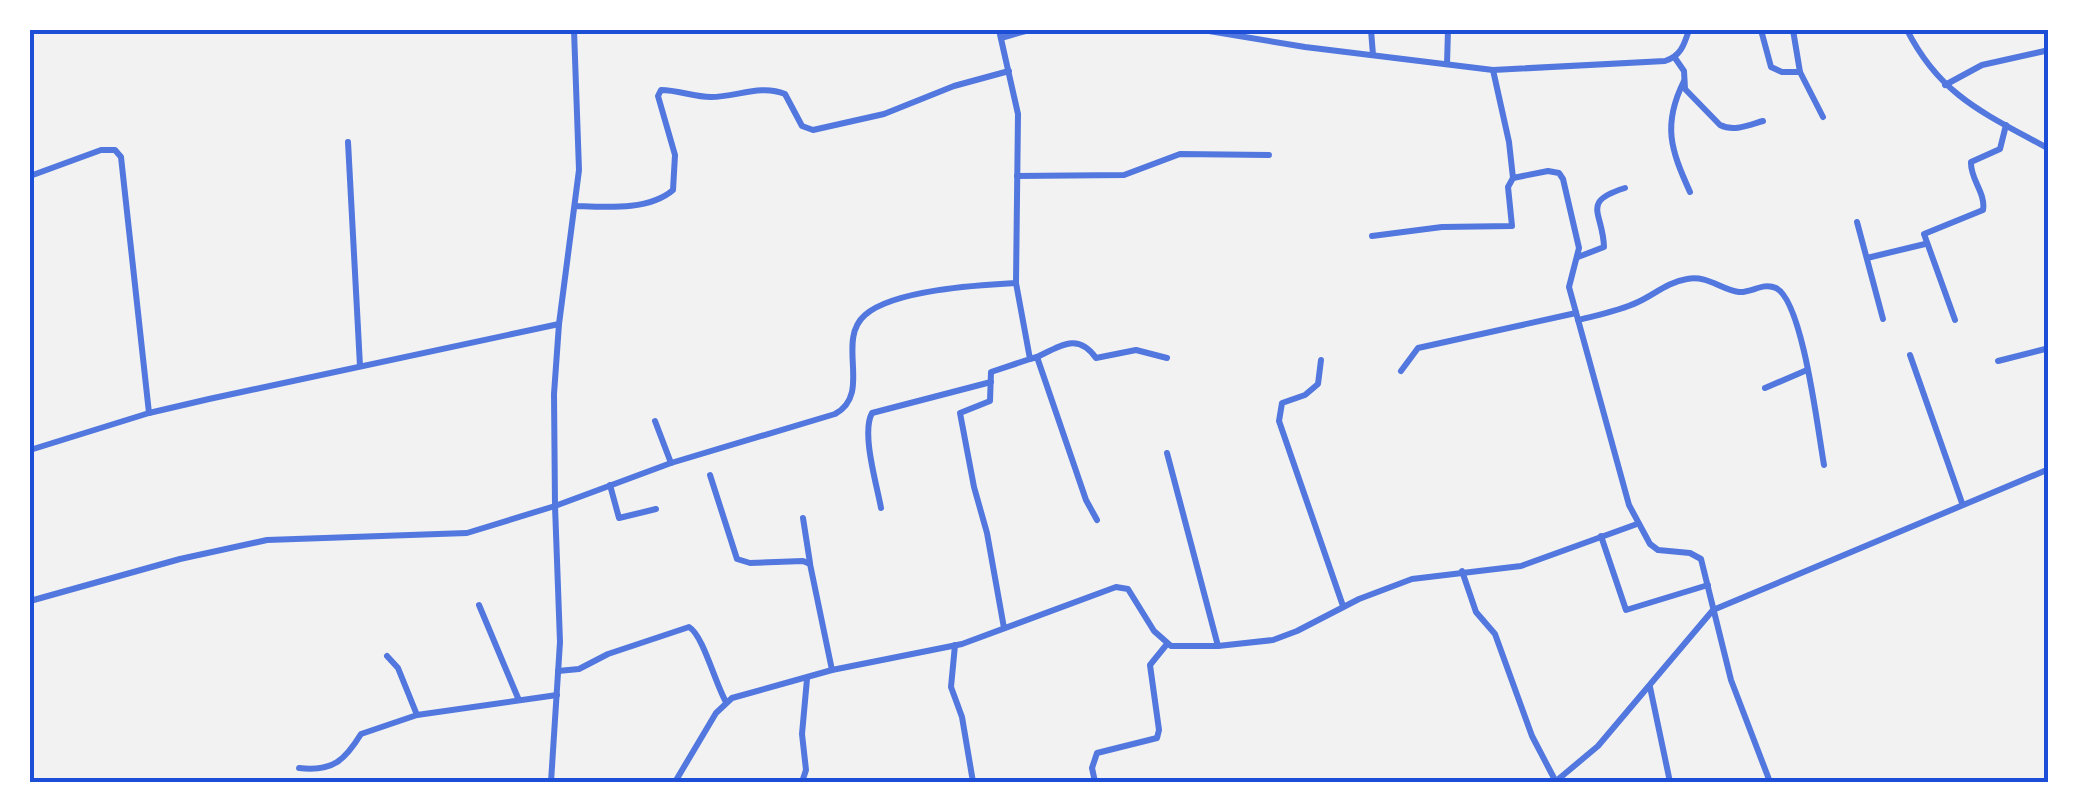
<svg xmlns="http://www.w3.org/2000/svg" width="2079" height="812" viewBox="0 0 2079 812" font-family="Helvetica,sans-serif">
<rect width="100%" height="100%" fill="#f2f2f2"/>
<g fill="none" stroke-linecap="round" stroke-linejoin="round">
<g stroke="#5277de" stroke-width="6">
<path d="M 88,30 L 96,30"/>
<path d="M 1203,30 L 1305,47 L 1493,70 L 1665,61 C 1681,56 1684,45 1689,30"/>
<path d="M 1371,30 L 1373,55"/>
<path d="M 1761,30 L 1771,67 L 1782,72 L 1800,72 L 1823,117"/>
<path d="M 1793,30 L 1800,72"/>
<path d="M 1907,30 C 1941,97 1986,114 2049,149"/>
<path d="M 1001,38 L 1029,30"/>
<path d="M 1675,58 L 1684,71 L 1685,89 L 1720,125 C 1734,132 1749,125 1763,121"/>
<path d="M 1447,64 L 1448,30"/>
<path d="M 1493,70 L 1509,142 L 1513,178 L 1548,171 L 1559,173 L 1563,179 L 1579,248 L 1569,287 L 1629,505 L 1650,544 L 1658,550 L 1690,553 L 1701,559 L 1731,680 L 1770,782"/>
<path d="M 1684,81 C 1662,125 1671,150 1690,192"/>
<path d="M 1945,85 L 1982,65 L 2049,50"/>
<path d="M 348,142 L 360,366"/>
<path d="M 30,176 L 101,150 L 115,150 L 121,157 L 149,413"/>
<path d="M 1017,176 L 1124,175 L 1180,154 L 1269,155"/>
<path d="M 575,206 C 605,207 649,211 673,190 L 675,155 L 658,96 L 661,90 C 678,90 694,97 711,97 C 736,97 761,84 785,94 L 802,126 L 813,130 L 884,114 L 954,86 L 1009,71"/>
<path d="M 1857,222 L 1883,319"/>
<path d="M 1372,236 L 1442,227 L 1512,226 L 1508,187 L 1513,178"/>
<path d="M 1578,257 L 1604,247 C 1603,212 1580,202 1625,188"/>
<path d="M 1867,258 L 1925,244"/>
<path d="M 1578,320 C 1598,315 1619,311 1638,302 C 1655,294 1668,282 1687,279 C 1708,275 1721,290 1739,292 C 1752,293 1763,282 1776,288 C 1803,301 1818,432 1824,465"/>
<path d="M 1955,320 L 1924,234 L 1983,210 C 1986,193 1970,179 1971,162 L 2000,149 L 2006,125"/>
<path d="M 1910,355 L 1962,503"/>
<path d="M 1037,357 C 1062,345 1078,333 1096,358 L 1136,350 L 1167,358"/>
<path d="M 1030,359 L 1037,357 L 1086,500 L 1097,520"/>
<path d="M 1321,360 L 1318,384 L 1305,395 L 1282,403 L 1279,421 L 1343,606"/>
<path d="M 1998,361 L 2049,348"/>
<path d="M 1401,371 L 1418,348 L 1576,313"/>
<path d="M 1765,388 L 1807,370"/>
<path d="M 655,421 L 671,463"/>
<path d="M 30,450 L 149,413 L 209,399 L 559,324"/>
<path d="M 1167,453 L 1218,646"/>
<path d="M 710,475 L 737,559 L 750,563 L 803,561 L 810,564 L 832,670"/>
<path d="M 610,485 L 619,518 L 656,509"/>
<path d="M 881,508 C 877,485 861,433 872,413 L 991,382"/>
<path d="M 803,518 L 810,563"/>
<path d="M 1601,536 L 1626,610 L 1708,585"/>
<path d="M 1462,571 L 1476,612 L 1495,634 L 1532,736 L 1556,782"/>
<path d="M 30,601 L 180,559 L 267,540 L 467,533 L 555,506 L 554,394 L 559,324 L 579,170 L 574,30"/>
<path d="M 479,605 L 518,698"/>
<path d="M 1004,628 L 987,533 L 974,487 L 960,413 L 990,401 L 991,372 L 1030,359 L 1016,283"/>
<path d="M 955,645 L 951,687 L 962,717 L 973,782"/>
<path d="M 387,656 L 398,668 L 417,715"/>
<path d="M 558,671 L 579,669 L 608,654 L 689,627 C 703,635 715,683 726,702"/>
<path d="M 1650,687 L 1670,782"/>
<path d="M 299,768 C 333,772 345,760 361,734 L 417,715 L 557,695"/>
<path d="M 551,782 L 560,642 L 555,506 L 671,463 L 835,414 C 873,394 835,341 865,315 C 893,290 978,285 1016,283 L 1018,114 L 999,30"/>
<path d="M 675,782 L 716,713 L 732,698 L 832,670 L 962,644 L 1116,587 L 1128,589 L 1154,631 L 1171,646 L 1218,646 L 1273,640 L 1297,631 L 1359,599 L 1412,579 L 1521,566 L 1637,524"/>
<path d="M 802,782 L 806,770 L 802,734 L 807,679"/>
<path d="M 1095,782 L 1092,768 L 1097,753 L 1157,738 L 1159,730 L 1150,665 L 1167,644"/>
<path d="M 1555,782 L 1598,746 L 1713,610 L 2049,469"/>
</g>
</g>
<rect width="2079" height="812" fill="none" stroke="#ffffff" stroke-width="65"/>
<rect x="32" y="32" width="2014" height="748" fill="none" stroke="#1d4ed8" stroke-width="4"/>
</svg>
